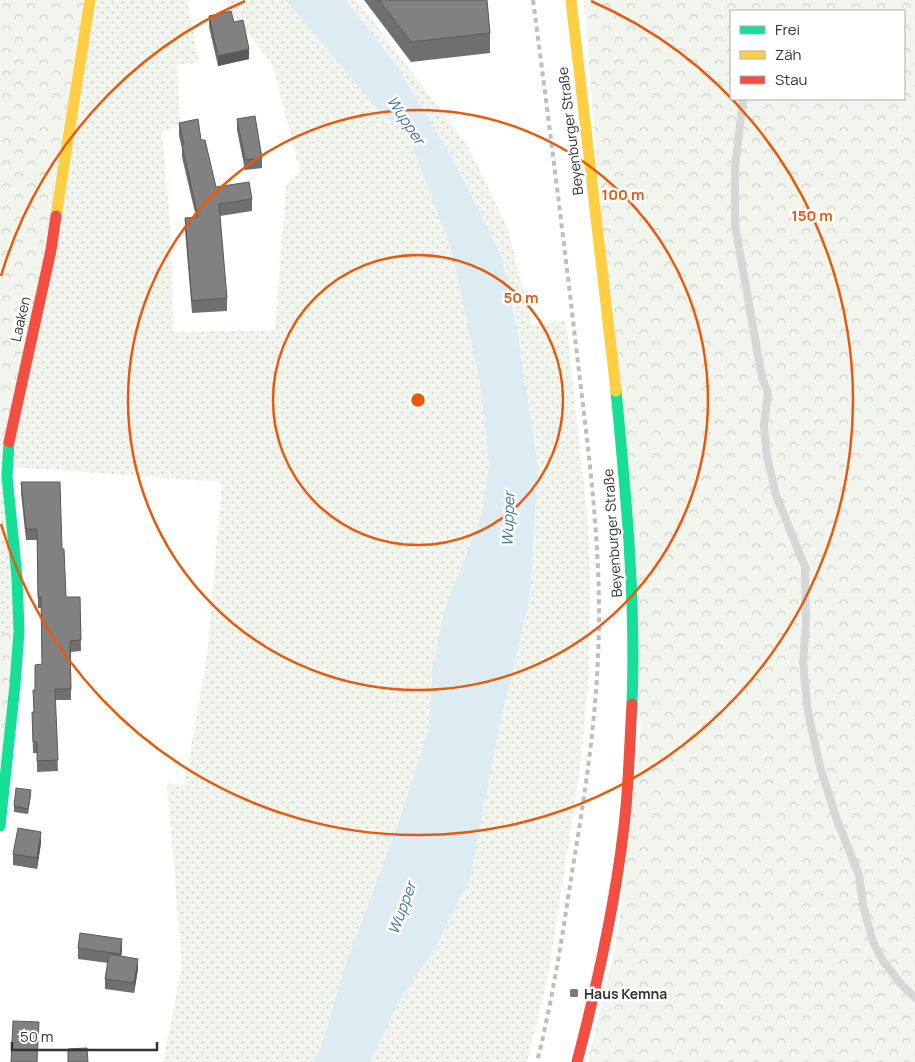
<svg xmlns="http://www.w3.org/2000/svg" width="915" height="1062" viewBox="0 0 915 1062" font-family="Manrope,sans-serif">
<defs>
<pattern id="grass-dots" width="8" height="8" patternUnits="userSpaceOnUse" patternTransform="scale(1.25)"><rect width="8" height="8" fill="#f1f5ed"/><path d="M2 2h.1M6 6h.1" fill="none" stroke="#cfd2cc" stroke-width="1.8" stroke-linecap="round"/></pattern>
<pattern id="forest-crowns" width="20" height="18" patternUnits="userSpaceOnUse" patternTransform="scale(1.25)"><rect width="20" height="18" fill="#f1f5ed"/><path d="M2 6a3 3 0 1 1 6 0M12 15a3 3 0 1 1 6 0" fill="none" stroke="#cfd2cc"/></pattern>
</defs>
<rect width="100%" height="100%" fill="#fff"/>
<g fill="url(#grass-dots)">
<path d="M 88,0 L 187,0 L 199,62 L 177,65 L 180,125 L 162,132 L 171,233 L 173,332 L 275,330 L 286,185 L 300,171 L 273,66 L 230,10 L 225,0 L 285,0 L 375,106 L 409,137 L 452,252 L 480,384 L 489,466 L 481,517 L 445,608 L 432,669 L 429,727 L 398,824 L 343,972 L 322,1045 L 313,1062 L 163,1062 L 182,966 L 167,783 L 184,786 L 207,657 L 222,482 L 13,467 L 19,630 L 0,634 L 0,470 Z"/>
<path d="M 346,0 L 357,0 L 467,145 L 507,226 L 532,325 L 566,321 L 587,515 L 590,564 L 589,674 L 580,769 L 548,976 L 527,1062 L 370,1062 L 401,998 L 433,952 L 470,879 L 499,729 L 530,597 L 538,467 L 519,341 L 502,257 L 456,165 L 395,63 Z"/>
</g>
<g fill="url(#forest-crowns)" fill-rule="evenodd">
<path d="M 0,0 L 88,0 L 0,470 Z"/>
<path d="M 584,0 L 915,0 L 915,1062 L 588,1062 L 615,950 L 622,899 L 641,725 ZM 731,11 L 904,11 L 904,99 L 731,99 Z"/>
<path d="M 19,630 L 0,814 L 0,634 Z"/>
</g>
<path fill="#ddebf3" d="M 285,0 L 346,0 L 395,63 L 456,165 L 502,257 L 519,341 L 538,467 L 530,597 L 499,729 L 470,879 L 433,952 L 401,998 L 370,1062 L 313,1062 L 322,1045 L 343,972 L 398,824 L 429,727 L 432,669 L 445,608 L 481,517 L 489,466 L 480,384 L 452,252 L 409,137 L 375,106 Z"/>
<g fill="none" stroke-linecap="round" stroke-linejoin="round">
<path stroke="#d7d7d7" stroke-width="8" d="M 743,99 L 735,168 L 735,225 L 762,378 L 768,392 L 764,426 L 767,457 L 776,495 L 805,567 L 806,624 L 803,662 L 808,712 L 820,767 L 837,820 L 859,875 L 863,905 L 873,942 L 883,961 L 900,983 L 915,998"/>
<g stroke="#16e098" stroke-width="11">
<path d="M 616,391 C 626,495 636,599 632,704"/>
<path d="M 0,826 L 15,685 L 19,631 L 17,577 L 7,476 L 9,442"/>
</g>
<g stroke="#ffcf43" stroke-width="11">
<path d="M 571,0 L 616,391"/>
<path d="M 56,216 L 90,0"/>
</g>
<g stroke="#f24e42" stroke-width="11">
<path d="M 9,442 L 51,250 L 56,216"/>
<path d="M 577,1062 C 599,978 618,893 626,807 C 629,772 630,738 632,704"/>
</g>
<path stroke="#bebebe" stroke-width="4" stroke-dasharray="5 4" stroke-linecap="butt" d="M 533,0 C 549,121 564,242 578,363 C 588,447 599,531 599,615 C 599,699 587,783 573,866 C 563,932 553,998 537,1062"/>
</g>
<g fill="#6f6f6f">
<path d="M 364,0 L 487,0 L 490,33 L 490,53 L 411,62 Z"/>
<path d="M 209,16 L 234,22 L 249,59 L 218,66 L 209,27 Z"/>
<path d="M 237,119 L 262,158 L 262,168 L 245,170 L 237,130 Z"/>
<path d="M 179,123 L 201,140 L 216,187 L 252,199 L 252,211 L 220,216 L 227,298 L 227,311 L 192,313 L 185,230 L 185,218 L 196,217 L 182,157 L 182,148 L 179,136 Z"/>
<path d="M 21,482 L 62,549 L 66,597 L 80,597 L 81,651 L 71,652 L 71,700 L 55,700 L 58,771 L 37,772 L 37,753 L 33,753 L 32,712 L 34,712 L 35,690 L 42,664 L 41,608 L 38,608 L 37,540 L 26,540 L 21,493 Z"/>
<path d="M 31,795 L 28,814 L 14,812 L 14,806 Z"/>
<path d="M 41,843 L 37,869 L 13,865 L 13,854 Z"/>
<path d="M 78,948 L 122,950 L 121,956 L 138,969 L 134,993 L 105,989 L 105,979 L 108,963 L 78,959 Z"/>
</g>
<g fill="#5a5a5a">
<path d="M 249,49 L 249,59 L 218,66 L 218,56 Z"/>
<path d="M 41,832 L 41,843 L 37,869 L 37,858 Z"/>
<path d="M 122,939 L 122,950 L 120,964 L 120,954 Z"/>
<path d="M 138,959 L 138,969 L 134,993 L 134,983 Z"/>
</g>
<g fill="#818181" stroke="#5a5a5a">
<path d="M 379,0 L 487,0 L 490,33 L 411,42 Z"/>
<path d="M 231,11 L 234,22 L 243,20 L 249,49 L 218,56 L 209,16 Z"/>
<path d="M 255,116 L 262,158 L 245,160 L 237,119 Z"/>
<path d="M 198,119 L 201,140 L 205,140 L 216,187 L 249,182 L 252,199 L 219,204 L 227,298 L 192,301 L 185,218 L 198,217 L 182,145 L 184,144 L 179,123 Z"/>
<path d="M 21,482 L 60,482 L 62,549 L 64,549 L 66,597 L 80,597 L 81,640 L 70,641 L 71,689 L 55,689 L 58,760 L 37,761 L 37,742 L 33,742 L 32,712 L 34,712 L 33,690 L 35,690 L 35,665 L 42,664 L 41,597 L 38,597 L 37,529 L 26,529 Z"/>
<path d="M 16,788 L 31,790 L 28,809 L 14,806 Z"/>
<path d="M 18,828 L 41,832 L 37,858 L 13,854 Z"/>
<path d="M 80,933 L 122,939 L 120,954 L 78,948 Z"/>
<path d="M 109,954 L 138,959 L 134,983 L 105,979 Z"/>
<path d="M 13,1021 L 39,1022 L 37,1062 L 11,1062 Z"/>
<path d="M 87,1048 L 88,1062 L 68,1062 L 68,1049 Z"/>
</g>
<g fill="none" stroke="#e8590c" stroke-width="2.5">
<circle cx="418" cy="400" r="145"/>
<circle cx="418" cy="400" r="290"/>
<path d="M1 276A435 435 0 0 1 245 1M591 1A435 435 0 1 1 1 524"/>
</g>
<rect fill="#7a7a7a" stroke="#fff" stroke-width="2" x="569" y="988" width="10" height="10" rx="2.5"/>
<g text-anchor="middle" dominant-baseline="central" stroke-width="5" stroke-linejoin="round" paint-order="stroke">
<g font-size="14" fill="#333" stroke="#fff">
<text transform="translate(570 131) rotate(-97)">Beyenburger Straße</text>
<text transform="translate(20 319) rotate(-77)">Laaken</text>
<text transform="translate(612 533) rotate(-94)">Beyenburger Straße</text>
</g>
<g font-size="14" font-weight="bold" fill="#333" stroke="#fff" text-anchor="start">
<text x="584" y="993">Haus Kemna</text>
</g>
<g font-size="15" font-style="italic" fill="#3f7597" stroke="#fff">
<text transform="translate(406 120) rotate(56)">Wupper</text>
<text transform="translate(508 519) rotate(-88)">Wupper</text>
<text transform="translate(402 908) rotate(-70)">Wupper</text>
</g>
</g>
<circle cx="418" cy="400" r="8" fill="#e8590c" stroke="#fff" stroke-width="2.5"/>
<g font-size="15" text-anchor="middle" font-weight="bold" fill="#e8590c" stroke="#fff" stroke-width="5" stroke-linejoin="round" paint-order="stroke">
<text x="623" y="200">100 m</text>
<text x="812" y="221">150 m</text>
<text x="521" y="303">50 m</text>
</g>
<rect x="730" y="10" width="175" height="90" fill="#ffffff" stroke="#adadad"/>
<rect x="740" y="26" width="25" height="8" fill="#16e098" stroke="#adadad"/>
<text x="775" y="35" font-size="15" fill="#333333">Frei</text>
<rect x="740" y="51" width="25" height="8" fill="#ffcf43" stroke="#adadad"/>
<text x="775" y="60" font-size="15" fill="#333333">Zäh</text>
<rect x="740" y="76" width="25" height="8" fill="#f24e42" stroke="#adadad"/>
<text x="775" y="85" font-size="15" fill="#333333">Stau</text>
<path d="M12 1042v8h145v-8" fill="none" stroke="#333333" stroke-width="2.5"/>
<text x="20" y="1042" font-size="15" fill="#333333" stroke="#ffffff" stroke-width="4" paint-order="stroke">50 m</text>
</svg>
